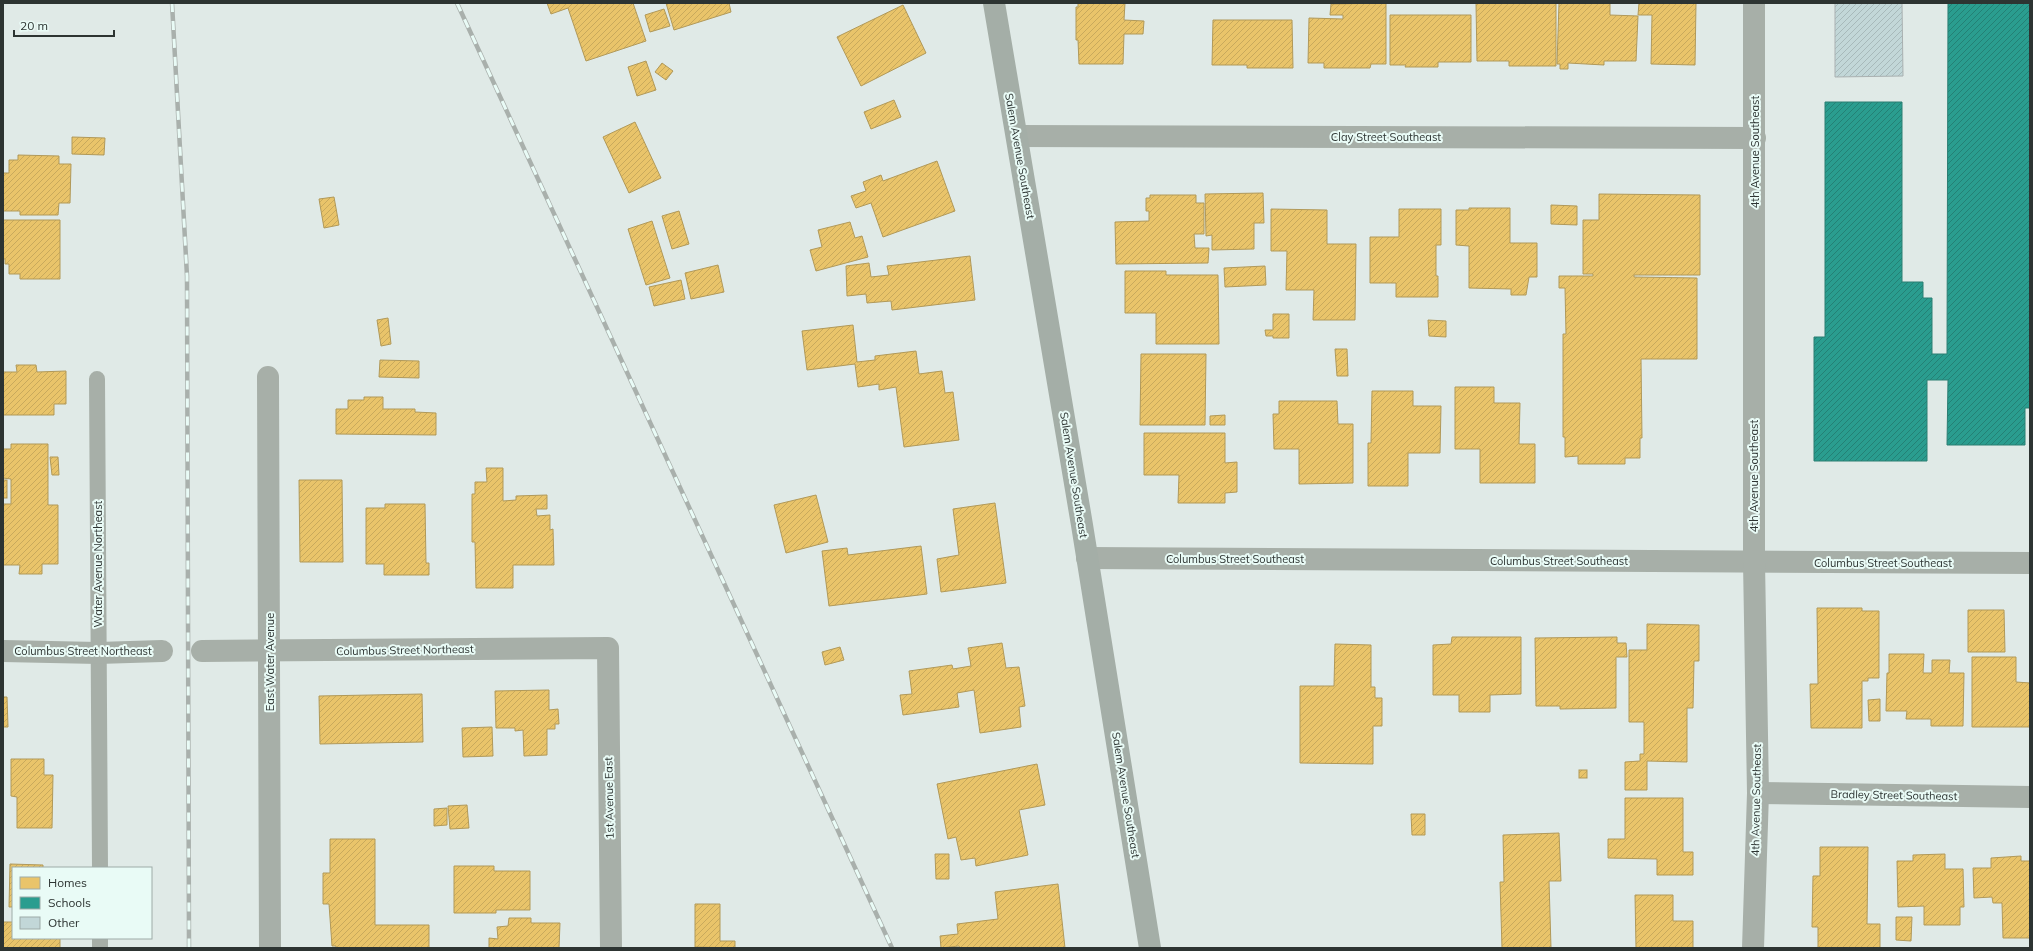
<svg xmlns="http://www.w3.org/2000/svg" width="2033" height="951" viewBox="0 0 2033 951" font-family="Mulish,sans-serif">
<defs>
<pattern id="homes-hatch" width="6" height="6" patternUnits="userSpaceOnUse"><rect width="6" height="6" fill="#e9c46a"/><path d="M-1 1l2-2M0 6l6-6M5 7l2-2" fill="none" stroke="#c8a95c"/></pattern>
<pattern id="schools-hatch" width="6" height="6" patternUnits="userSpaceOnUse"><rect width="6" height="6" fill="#2a9d8f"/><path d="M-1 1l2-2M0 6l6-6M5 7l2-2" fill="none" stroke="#248175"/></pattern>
<pattern id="building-hatch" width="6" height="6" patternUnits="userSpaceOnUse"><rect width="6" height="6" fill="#c2d7d8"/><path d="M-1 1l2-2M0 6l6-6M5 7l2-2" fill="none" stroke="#a7b9ba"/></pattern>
</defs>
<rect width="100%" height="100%" fill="#e0eae7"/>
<g fill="url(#homes-hatch)" stroke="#b19959">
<path d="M 547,3 L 633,3 L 646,41 L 586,61 L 568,8 L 551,14 Z"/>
<path d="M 666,3 L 729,3 L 731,12 L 674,30 Z"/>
<path d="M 1078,3 L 1125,3 L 1124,20 L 1144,21 L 1143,34 L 1124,34 L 1123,64 L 1079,64 L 1078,40 L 1076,40 L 1076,7 L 1078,7 Z"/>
<path d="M 1386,3 L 1386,64 L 1371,64 L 1370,68 L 1324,68 L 1324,63 L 1308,63 L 1309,18 L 1343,19 L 1343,15 L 1330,15 L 1331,4 Z"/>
<path d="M 1476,3 L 1556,3 L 1556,66 L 1509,66 L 1509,61 L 1477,61 Z"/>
<path d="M 1559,3 L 1610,3 L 1610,15 L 1638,16 L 1636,61 L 1604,61 L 1604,65 L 1568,63 L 1568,69 L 1560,69 L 1560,64 L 1557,64 Z"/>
<path d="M 1639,3 L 1696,3 L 1695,65 L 1651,64 L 1652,15 L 1638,15 Z"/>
<path d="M 903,5 L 926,53 L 861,86 L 837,37 Z"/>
<path d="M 664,9 L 670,26 L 650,32 L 645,15 Z"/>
<path d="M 1390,15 L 1471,15 L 1471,62 L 1438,62 L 1438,67 L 1405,67 L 1406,65 L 1390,65 Z"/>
<path d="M 1213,20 L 1292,20 L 1293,68 L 1247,68 L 1247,65 L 1212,65 Z"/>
<path d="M 646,61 L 656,90 L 637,96 L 628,67 Z"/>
<path d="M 662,63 L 673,71 L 666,80 L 655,72 Z"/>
<path d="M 894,100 L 901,117 L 871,129 L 864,112 Z"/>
<path d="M 635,122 L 661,178 L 629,193 L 603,137 Z"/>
<path d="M 72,137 L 105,138 L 104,155 L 72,154 Z"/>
<path d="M 18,155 L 59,156 L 59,164 L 71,164 L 70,203 L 59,203 L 58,215 L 20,215 L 20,211 L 3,211 L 3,173 L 9,173 L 9,160 L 18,160 Z"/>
<path d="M 937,161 L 955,211 L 883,237 L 871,203 L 856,208 L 851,196 L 866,191 L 863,182 L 881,175 L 883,181 Z"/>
<path d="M 1263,193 L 1264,223 L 1254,223 L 1254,249 L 1212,250 L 1212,235 L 1206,236 L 1205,194 Z"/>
<path d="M 1599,194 L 1700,195 L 1700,275 L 1634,275 L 1634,277 L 1697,278 L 1697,359 L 1641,359 L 1642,438 L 1640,438 L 1640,458 L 1625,458 L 1625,464 L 1578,464 L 1578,456 L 1565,457 L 1565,437 L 1563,437 L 1563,334 L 1566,334 L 1565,288 L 1559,288 L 1559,276 L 1593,276 L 1593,274 L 1583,274 L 1583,220 L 1599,220 Z"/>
<path d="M 1150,195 L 1196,195 L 1196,203 L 1204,203 L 1204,234 L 1194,234 L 1195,248 L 1209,248 L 1208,263 L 1116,264 L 1115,222 L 1149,221 L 1149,211 L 1146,211 L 1146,198 L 1150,198 Z"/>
<path d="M 334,197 L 339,225 L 324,228 L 319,199 Z"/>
<path d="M 1551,205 L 1577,206 L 1577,225 L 1551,224 Z"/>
<path d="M 1469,208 L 1510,208 L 1510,243 L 1537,243 L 1537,277 L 1529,277 L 1526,295 L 1511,295 L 1511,289 L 1469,288 L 1469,246 L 1456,245 L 1456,210 L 1469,210 Z"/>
<path d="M 1271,209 L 1327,210 L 1327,244 L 1356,244 L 1355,320 L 1313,320 L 1314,290 L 1286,290 L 1287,251 L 1271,251 Z"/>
<path d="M 1399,209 L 1441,209 L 1441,245 L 1436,245 L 1436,276 L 1438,276 L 1438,297 L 1396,297 L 1396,283 L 1370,283 L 1370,237 L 1399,237 Z"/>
<path d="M 679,211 L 689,244 L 672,249 L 662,216 Z"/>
<path d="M 3,220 L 60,220 L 60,279 L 20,279 L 20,274 L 9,274 L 9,264 L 5,264 L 5,259 L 3,259 Z"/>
<path d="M 652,221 L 670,278 L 646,285 L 628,229 Z"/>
<path d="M 850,222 L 855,238 L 862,236 L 868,257 L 816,271 L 810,250 L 822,247 L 818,230 Z"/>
<path d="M 970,256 L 975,300 L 892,310 L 891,301 L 867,303 L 866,294 L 847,296 L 846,266 L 869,263 L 871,277 L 889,275 L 887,266 Z"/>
<path d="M 718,265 L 724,292 L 691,299 L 685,273 Z"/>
<path d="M 1265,266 L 1266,285 L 1225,287 L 1224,268 Z"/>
<path d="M 1125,271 L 1166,271 L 1166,275 L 1218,275 L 1219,344 L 1156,344 L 1156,313 L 1125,313 Z"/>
<path d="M 681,280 L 685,299 L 654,306 L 649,287 Z"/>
<path d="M 1273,314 L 1289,314 L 1289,338 L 1273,338 L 1273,336 L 1266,336 L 1265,330 L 1273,330 Z"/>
<path d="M 388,318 L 391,344 L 381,346 L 377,320 Z"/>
<path d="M 1428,320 L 1446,321 L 1446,337 L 1429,336 Z"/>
<path d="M 853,325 L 857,362 L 875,360 L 875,356 L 916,351 L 919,374 L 942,371 L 945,393 L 953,392 L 959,440 L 904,447 L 896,387 L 879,390 L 879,384 L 858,387 L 855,364 L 807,370 L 802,331 Z"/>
<path d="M 1335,349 L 1347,349 L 1348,376 L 1337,376 Z"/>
<path d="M 1141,354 L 1206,354 L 1205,425 L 1140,425 Z"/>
<path d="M 380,360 L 419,361 L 419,378 L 379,377 Z"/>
<path d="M 16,365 L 36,365 L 37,372 L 66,371 L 66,404 L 54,404 L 54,415 L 3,415 L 3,372 L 17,372 Z"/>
<path d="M 1455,387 L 1494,387 L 1494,403 L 1520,403 L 1519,444 L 1535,444 L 1535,483 L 1480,483 L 1480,449 L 1455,449 Z"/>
<path d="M 1372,391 L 1413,391 L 1413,406 L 1441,406 L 1440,453 L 1408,453 L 1408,486 L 1368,486 L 1368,443 L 1371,443 Z"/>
<path d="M 364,397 L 383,397 L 383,409 L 415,409 L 415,412 L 436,413 L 436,435 L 336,434 L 336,409 L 348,409 L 348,400 L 364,400 Z"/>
<path d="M 1279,401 L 1337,401 L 1338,424 L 1353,424 L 1353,483 L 1299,484 L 1299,449 L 1274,449 L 1273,414 L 1279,414 Z"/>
<path d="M 1225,415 L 1225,425 L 1210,425 L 1210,416 Z"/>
<path d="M 1144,433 L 1225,433 L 1225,463 L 1237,462 L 1237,492 L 1225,493 L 1225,503 L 1178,503 L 1179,475 L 1144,475 Z"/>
<path d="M 11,444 L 48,444 L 48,505 L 58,505 L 58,564 L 42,564 L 42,574 L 19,574 L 20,565 L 3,565 L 3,504 L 11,504 L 11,479 L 3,478 L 3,449 L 11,449 Z"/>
<path d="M 50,457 L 58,457 L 59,475 L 52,475 Z"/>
<path d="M 486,468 L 503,468 L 503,501 L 516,500 L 516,496 L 547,495 L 547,509 L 536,509 L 537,516 L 550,515 L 550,530 L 553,529 L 554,565 L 513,565 L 513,588 L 476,588 L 475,542 L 472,542 L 472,494 L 475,494 L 475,482 L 487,482 Z"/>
<rect x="3" y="480" width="4" height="18"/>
<path d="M 299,480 L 342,480 L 343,562 L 300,562 Z"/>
<path d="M 816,495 L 828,542 L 786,553 L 774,505 Z"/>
<path d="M 995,503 L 1006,583 L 941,592 L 937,559 L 959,555 L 953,509 Z"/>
<path d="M 385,504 L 425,504 L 426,563 L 429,563 L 429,575 L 384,575 L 384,564 L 366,564 L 366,508 L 385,508 Z"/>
<path d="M 921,546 L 927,594 L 829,606 L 822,551 L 847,548 L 848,555 Z"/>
<path d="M 1817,608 L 1862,608 L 1862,611 L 1879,611 L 1879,678 L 1868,678 L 1868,681 L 1862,681 L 1862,728 L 1811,728 L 1810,684 L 1818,684 Z"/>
<path d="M 1968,610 L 2004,610 L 2005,652 L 1968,652 Z"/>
<path d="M 1647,624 L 1699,625 L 1699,661 L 1694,661 L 1693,708 L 1687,708 L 1687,762 L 1647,761 L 1647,790 L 1625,790 L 1625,762 L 1640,761 L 1640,754 L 1644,754 L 1644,722 L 1629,722 L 1629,650 L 1647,650 Z"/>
<path d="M 1452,637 L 1521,637 L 1521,694 L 1490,695 L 1490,712 L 1459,712 L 1459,695 L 1433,695 L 1433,645 L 1451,644 Z"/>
<path d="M 1617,637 L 1617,643 L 1626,643 L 1627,657 L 1616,657 L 1616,708 L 1560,709 L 1560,706 L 1536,706 L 1535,638 Z"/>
<path d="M 1002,643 L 1006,668 L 1019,667 L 1025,706 L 1019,707 L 1021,727 L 980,733 L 974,690 L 957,693 L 959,707 L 903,715 L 900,695 L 912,694 L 909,671 L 952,665 L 953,669 L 971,666 L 968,648 Z"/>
<path d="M 1335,644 L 1371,645 L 1371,687 L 1375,687 L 1375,698 L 1382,698 L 1382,726 L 1373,726 L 1373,764 L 1300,763 L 1300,686 L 1334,686 Z"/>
<path d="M 840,647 L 844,660 L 825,665 L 822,652 Z"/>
<path d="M 1889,654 L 1924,654 L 1923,673 L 1932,673 L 1932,660 L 1950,660 L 1949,673 L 1964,673 L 1963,726 L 1931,726 L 1931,719 L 1906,719 L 1907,711 L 1886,711 L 1887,673 L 1889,673 Z"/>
<path d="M 1972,657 L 2016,657 L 2016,682 L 2030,683 L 2030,727 L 1972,727 Z"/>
<path d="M 549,690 L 549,710 L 558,709 L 559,724 L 555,724 L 555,729 L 547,729 L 547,755 L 524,756 L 523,730 L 515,731 L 515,728 L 496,728 L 495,691 Z"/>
<path d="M 422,694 L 423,742 L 320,744 L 319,696 Z"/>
<path d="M 3,697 L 7,697 L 8,727 L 3,727 Z"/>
<path d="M 1880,699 L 1880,721 L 1869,721 L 1868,700 Z"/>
<path d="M 492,727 L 493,756 L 463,757 L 462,728 Z"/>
<path d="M 11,759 L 44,759 L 44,775 L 53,775 L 52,828 L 17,828 L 17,797 L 11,796 Z"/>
<path d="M 1037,764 L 1045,805 L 1019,810 L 1028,855 L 976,866 L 975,858 L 961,860 L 956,837 L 948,839 L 937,784 Z"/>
<rect x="1579" y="770" width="8" height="8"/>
<path d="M 1625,798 L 1683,798 L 1683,852 L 1693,852 L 1693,875 L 1657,875 L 1657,859 L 1608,858 L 1608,839 L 1625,839 Z"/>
<path d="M 467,805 L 469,828 L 450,829 L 448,806 Z"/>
<path d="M 447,808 L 447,825 L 434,826 L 434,809 Z"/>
<path d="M 1411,814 L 1425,814 L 1425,835 L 1412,835 Z"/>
<path d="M 1559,833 L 1561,881 L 1549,881 L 1551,948 L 1502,948 L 1500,882 L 1504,882 L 1503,835 Z"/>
<path d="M 330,839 L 375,839 L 375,925 L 429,925 L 429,948 L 336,948 L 336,946 L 332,946 L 329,904 L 323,904 L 323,873 L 330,873 Z"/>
<path d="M 1820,847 L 1868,847 L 1867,924 L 1880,924 L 1880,948 L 1818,948 L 1818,927 L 1812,927 L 1813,876 L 1820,876 Z"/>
<path d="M 935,854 L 949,854 L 949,879 L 936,879 Z"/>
<path d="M 1945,854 L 1945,869 L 1963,869 L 1964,907 L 1960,907 L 1960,925 L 1924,925 L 1924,906 L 1898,907 L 1897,861 L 1913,861 L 1913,855 Z"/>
<path d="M 2021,856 L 2021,861 L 2030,861 L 2030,938 L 2003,938 L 2002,903 L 1993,903 L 1992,897 L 1974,898 L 1973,868 L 1991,868 L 1991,858 Z"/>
<path d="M 10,864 L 43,865 L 43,868 L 13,868 L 13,907 L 9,907 Z"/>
<path d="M 454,866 L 494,866 L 494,871 L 530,871 L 530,910 L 496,910 L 496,913 L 454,913 Z"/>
<path d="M 1058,884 L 1065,948 L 960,948 L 959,946 L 941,948 L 940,936 L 958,934 L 957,924 L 998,919 L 995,892 Z"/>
<path d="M 1635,895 L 1673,895 L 1673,921 L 1693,921 L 1693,948 L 1636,948 Z"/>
<path d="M 695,904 L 720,904 L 720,941 L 735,941 L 735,948 L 695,947 Z"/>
<path d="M 1896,917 L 1912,917 L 1911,941 L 1896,940 Z"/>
<path d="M 509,918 L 531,918 L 531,923 L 560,923 L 559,948 L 489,948 L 489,938 L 498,939 L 497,927 L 508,926 Z"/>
<path d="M 3,922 L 13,922 L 13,938 L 60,938 L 60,948 L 3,948 Z"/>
</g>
<path fill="url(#schools-hatch)" stroke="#2b7e73" d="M 1948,3 L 2030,3 L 2030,408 L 2025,408 L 2025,445 L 1947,445 L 1948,380 L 1927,380 L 1927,461 L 1814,461 L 1814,337 L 1825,337 L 1825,102 L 1902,102 L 1902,282 L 1923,282 L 1923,298 L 1932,298 L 1932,354 L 1947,354 Z"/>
<path fill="url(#building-hatch)" stroke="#aab1b1" d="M 1835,3 L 1902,3 L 1903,76 L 1835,77 Z"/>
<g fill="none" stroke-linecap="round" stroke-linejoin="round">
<g stroke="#a7afa8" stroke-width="16">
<path d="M 97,379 L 100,868"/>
<path d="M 100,938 L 100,948"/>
</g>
<g stroke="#a7afa8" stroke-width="22">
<path d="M 1017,136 L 1755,138"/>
<path d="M 268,377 L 270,948"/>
<path d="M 1087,558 L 2030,563"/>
<path d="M 3,651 L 98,653 L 162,651"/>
<path d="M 202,651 L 608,648 L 611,948"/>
<path d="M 1758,793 L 2030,797"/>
<path d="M 1753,948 L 1758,793 L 1754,562 L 1754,3"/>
</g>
<path stroke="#a4aea7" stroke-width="22" d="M 994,3 L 1082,525 L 1150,948"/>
<defs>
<g id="rail">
<path d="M 172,3 L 187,276 L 189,948"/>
<path d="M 457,3 L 892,948"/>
</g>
</defs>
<use href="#rail" stroke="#a9b0ac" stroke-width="4.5"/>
<use href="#rail" stroke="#e9fbf6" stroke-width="3" stroke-dasharray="9" stroke-linecap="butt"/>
</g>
<g text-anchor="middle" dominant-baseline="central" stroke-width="4" stroke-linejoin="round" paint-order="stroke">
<g font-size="11" fill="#2d3432" stroke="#e9fbf6">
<text x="1386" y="137">Clay Street Southeast</text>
<text transform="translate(1755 152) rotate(-90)">4th Avenue Southeast</text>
<text transform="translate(1020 156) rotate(80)">Salem Avenue Southeast</text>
<text transform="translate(1074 475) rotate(81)">Salem Avenue Southeast</text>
<text transform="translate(1754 476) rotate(-90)">4th Avenue Southeast</text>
<text x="1235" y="559">Columbus Street Southeast</text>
<text x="1559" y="561">Columbus Street Southeast</text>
<text x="1883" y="563">Columbus Street Southeast</text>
<text transform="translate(98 564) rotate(-90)">Water Avenue Northeast</text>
<text transform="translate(405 650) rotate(-1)">Columbus Street Northeast</text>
<text x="83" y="651">Columbus Street Northeast</text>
<text transform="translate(270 662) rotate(-90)">East Water Avenue</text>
<text transform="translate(1126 795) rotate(81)">Salem Avenue Southeast</text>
<text transform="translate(1894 795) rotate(1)">Bradley Street Southeast</text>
<text transform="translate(609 798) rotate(-91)">1st Avenue East</text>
<text transform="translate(1756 800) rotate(-89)">4th Avenue Southeast</text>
</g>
</g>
<rect width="2033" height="951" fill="none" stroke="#2d3432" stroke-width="8"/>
<rect x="12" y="867" width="140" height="72" fill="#e9fbf6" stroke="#9eaba8"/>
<rect x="20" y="877" width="20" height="12" fill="#e9c46a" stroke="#9eaba8"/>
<text x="48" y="887" font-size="12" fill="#2d3432">Homes</text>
<rect x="20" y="897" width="20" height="12" fill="#2a9d8f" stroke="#9eaba8"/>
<text x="48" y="907" font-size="12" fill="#2d3432">Schools</text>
<rect x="20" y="917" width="20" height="12" fill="#c2d7d8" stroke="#9eaba8"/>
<text x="48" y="927" font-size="12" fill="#2d3432">Other</text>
<path d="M14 30v6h100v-6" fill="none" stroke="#2d3432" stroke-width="2"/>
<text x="20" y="30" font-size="12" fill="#2d3432" stroke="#e9fbf6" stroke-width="3" paint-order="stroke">20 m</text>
</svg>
